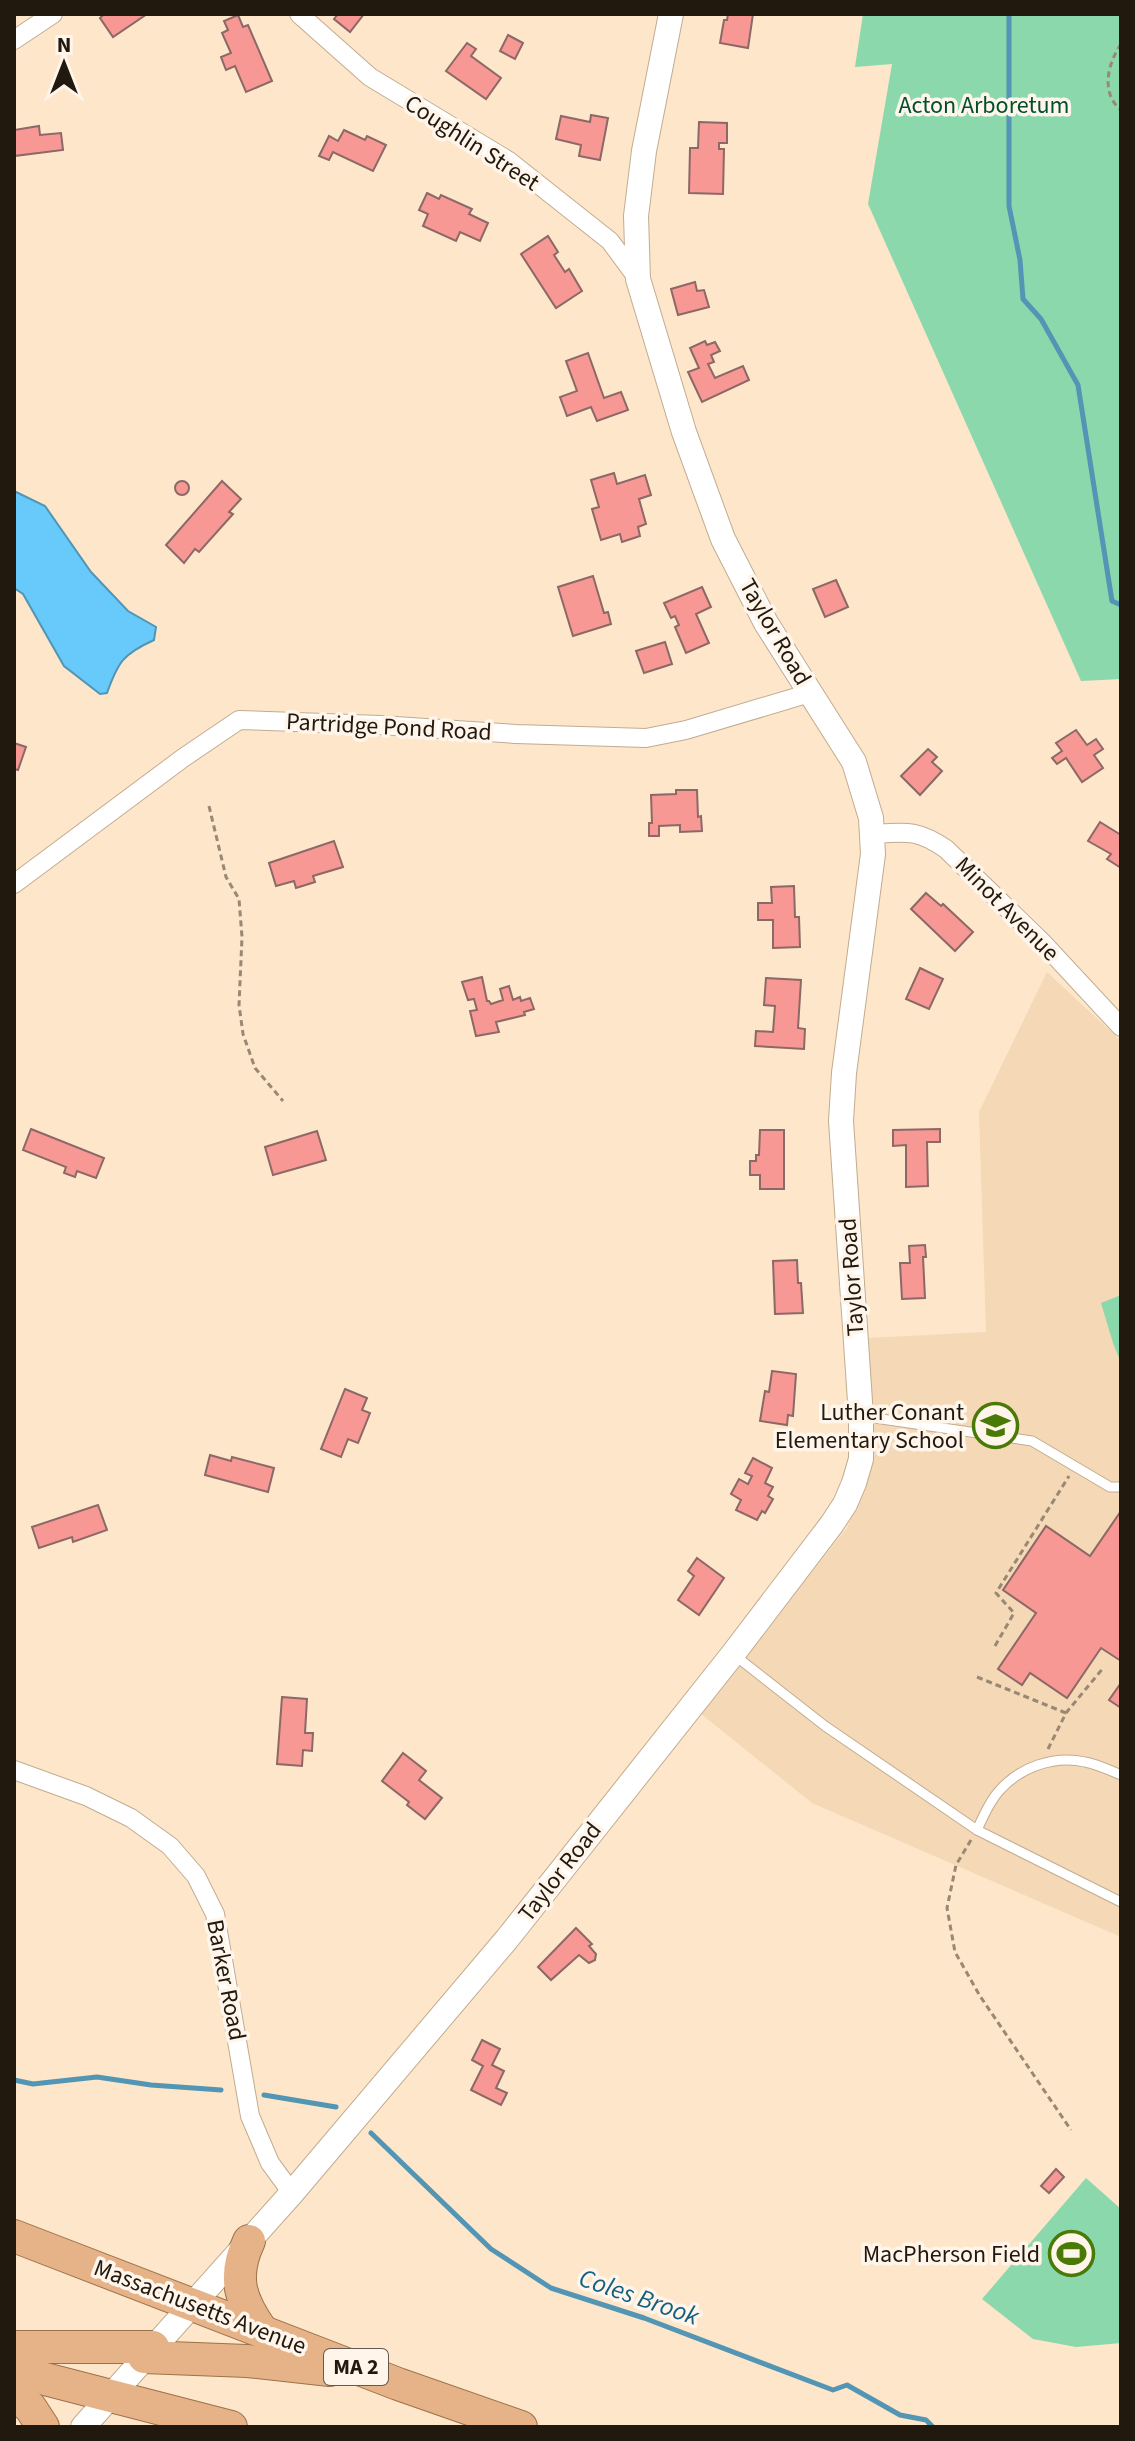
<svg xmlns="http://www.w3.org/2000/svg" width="1135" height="2441" viewBox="0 0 1135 2441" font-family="'Source Sans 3',sans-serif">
<rect width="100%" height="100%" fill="#fde6c9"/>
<path fill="#f5d8b5" d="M 1047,972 L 1121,1041 L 1121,1937 L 812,1803 L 700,1713 L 847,1528 L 861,1497 L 870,1464 L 869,1338 L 986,1332 L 979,1112 Z"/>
<g fill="#8bd8ac">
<path d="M 863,14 L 1121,14 L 1121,679 L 1081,681 L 868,204 L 892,64 L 855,67 Z"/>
<path d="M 1121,1295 L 1121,1363 L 1113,1343 L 1101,1303 Z"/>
<path d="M 1086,2178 L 1121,2209 L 1121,2343 L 1076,2347 L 1033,2339 L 982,2299 Z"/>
</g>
<path fill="#67cafb" stroke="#5295b4" stroke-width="2" d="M 14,491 L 45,506 L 91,572 L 128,611 L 156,627 L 154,640 C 123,654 118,662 107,693 L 100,694 L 64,666 L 23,594 L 14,588 Z"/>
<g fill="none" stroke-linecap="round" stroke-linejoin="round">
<g stroke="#5295b4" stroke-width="5">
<path d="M 1009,14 L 1009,206 L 1020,260 L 1023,299 L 1041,319 L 1078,385 L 1112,601 L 1121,605"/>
<path d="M 14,2080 L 33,2084 L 97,2077 L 151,2085 L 221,2090"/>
<path d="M 264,2095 L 336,2107"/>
<path d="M 371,2133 L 491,2249 L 551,2288 L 644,2318 L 833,2390 L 847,2385 L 900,2415 L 926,2420 L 933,2427"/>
</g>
</g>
<g fill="#f79894" stroke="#8c6866" stroke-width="2">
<path d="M 104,14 L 147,14 L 113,37 L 100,18 Z"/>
<path d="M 338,14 L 364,14 L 350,32 L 334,19 Z"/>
<path d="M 728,14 L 753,14 L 748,48 L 720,43 L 724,20 L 727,20 Z"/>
<path d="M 238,15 L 243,27 L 248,25 L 272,81 L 246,92 L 235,66 L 226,70 L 221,57 L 231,53 L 222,33 L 228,30 L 224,21 Z"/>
<path d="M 508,35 L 523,43 L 515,59 L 500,51 Z"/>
<path d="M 467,43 L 476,49 L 471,56 L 501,78 L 486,99 L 446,71 Z"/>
<path d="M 591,115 L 608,118 L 600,160 L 579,156 L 581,145 L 556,139 L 561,116 L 590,122 Z"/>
<path d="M 699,122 L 727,123 L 727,143 L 719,143 L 719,149 L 724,149 L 723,194 L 689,193 L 690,148 L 698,148 Z"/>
<path d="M 39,126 L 40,135 L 61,133 L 63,150 L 14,156 L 14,130 Z"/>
<path d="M 344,130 L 365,140 L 367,136 L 386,145 L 373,171 L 333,152 L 329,160 L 319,156 L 329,136 L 338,141 Z"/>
<path d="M 427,193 L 439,199 L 441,195 L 472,209 L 469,214 L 488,223 L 480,241 L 460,232 L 456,241 L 423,226 L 428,214 L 419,210 Z"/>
<path d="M 548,236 L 558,252 L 554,255 L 565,272 L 569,269 L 582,291 L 556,308 L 521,254 Z"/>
<path d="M 695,282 L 697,291 L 704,290 L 709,307 L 678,315 L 671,289 Z"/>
<path d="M 705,341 L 707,345 L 715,342 L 720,351 L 711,355 L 714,362 L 708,364 L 715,378 L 743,366 L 749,380 L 702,402 L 688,372 L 699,368 L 690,348 Z"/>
<path d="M 588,353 L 604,398 L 621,392 L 628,410 L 597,421 L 591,407 L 567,416 L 560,397 L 577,391 L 566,361 Z"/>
<path d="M 614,473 L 617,484 L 645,475 L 651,495 L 639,499 L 646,524 L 638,527 L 640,536 L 622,542 L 620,534 L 601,540 L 592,509 L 599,507 L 591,480 Z"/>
<path d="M 222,481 L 241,499 L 229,512 L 233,514 L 199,552 L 195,549 L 184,563 L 166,545 Z"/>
<circle cx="182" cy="488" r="7"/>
<path d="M 593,576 L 604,613 L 608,612 L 611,624 L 573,636 L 558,587 Z"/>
<path d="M 836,580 L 848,607 L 825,617 L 813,589 Z"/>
<path d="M 702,587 L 711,607 L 696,614 L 709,643 L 686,653 L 675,627 L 679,625 L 675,616 L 671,618 L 664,603 Z"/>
<path d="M 665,642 L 672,664 L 644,673 L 636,651 Z"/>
<path d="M 1076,730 L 1087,745 L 1096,739 L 1103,749 L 1094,755 L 1103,768 L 1082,782 L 1066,758 L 1057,764 L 1052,758 L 1062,751 L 1056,743 Z"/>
<path d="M 14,743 L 26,747 L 18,770 L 14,769 Z"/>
<path d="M 928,749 L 937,757 L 932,762 L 942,771 L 920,795 L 901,776 Z"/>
<path d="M 676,790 L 697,790 L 698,817 L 701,816 L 702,831 L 680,832 L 680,825 L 659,826 L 659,836 L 649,836 L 649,823 L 652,823 L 651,795 L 676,794 Z"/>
<path d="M 1100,822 L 1121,835 L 1121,868 L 1107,859 L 1111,854 L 1088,841 Z"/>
<path d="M 334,841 L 343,867 L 313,876 L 315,882 L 296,888 L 294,881 L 276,886 L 269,863 Z"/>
<path d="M 794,886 L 795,917 L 799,917 L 800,947 L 773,948 L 773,920 L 758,920 L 758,903 L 772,903 L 771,887 Z"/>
<path d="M 926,893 L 941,906 L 943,904 L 973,932 L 955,951 L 911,909 Z"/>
<path d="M 920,968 L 943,979 L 929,1009 L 906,999 Z"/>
<path d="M 482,977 L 487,1001 L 489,1001 L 491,1004 L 503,1000 L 500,989 L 509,986 L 513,1000 L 520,997 L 521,1001 L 530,998 L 534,1009 L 524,1012 L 525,1015 L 496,1022 L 499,1032 L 476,1036 L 470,1011 L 477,1010 L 474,999 L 468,1000 L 462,982 Z"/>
<path d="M 766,978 L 801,980 L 798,1028 L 805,1029 L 804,1049 L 755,1046 L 756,1031 L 773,1032 L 775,1006 L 764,1005 Z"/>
<path d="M 31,1129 L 104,1158 L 96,1178 L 77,1171 L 75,1177 L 64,1173 L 66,1167 L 23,1150 Z"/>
<path d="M 940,1129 L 940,1142 L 927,1142 L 928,1186 L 906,1187 L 906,1145 L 893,1146 L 893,1130 Z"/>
<path d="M 760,1130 L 784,1130 L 784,1189 L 760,1189 L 760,1175 L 750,1175 L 750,1161 L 756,1161 L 756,1155 L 759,1155 Z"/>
<path d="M 317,1131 L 326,1160 L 273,1175 L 265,1147 Z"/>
<path d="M 925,1245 L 926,1257 L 923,1257 L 925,1298 L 902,1299 L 900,1263 L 910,1263 L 909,1246 Z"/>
<path d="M 797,1260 L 798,1283 L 801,1283 L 803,1313 L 775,1314 L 773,1261 Z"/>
<path d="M 772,1371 L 796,1374 L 793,1416 L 788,1415 L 787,1425 L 760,1421 L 765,1391 L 769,1392 Z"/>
<path d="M 345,1389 L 367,1398 L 362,1410 L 370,1413 L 358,1443 L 348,1439 L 341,1457 L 321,1449 Z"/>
<path d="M 210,1455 L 231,1461 L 232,1457 L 274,1468 L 268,1492 L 205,1475 Z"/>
<path d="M 753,1458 L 772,1468 L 765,1483 L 773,1487 L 768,1496 L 773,1499 L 765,1513 L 762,1511 L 757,1520 L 736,1510 L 741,1500 L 731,1494 L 739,1479 L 748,1484 L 752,1476 L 745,1473 Z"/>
<path d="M 98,1505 L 107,1530 L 73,1542 L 72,1537 L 39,1548 L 32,1527 Z"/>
<path d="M 1121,1511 L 1121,1661 L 1101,1648 L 1067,1698 L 1030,1673 L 1022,1685 L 998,1669 L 1036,1613 L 1003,1590 L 1046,1526 L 1090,1556 Z"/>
<path d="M 697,1558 L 724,1578 L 699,1615 L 678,1600 L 694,1576 L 688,1571 Z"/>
<path d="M 1121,1683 L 1121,1708 L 1109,1700 Z"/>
<path d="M 282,1697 L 307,1699 L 305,1733 L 313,1733 L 312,1751 L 303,1750 L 302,1766 L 277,1764 Z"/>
<path d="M 403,1753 L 426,1771 L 419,1780 L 442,1798 L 425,1819 L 407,1805 L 409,1802 L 382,1781 Z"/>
<path d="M 576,1928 L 592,1944 L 589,1946 L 596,1954 L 595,1960 L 589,1963 L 579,1955 L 551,1980 L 538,1967 Z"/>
<path d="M 482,2040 L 500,2049 L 492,2065 L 504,2071 L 496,2088 L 507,2093 L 501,2105 L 471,2090 L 483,2066 L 472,2060 Z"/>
<path d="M 1056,2169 L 1064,2177 L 1049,2193 L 1041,2186 Z"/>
</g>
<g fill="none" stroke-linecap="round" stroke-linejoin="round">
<defs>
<g id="service">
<path d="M 861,1416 L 1032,1441 L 1110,1487 L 1121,1487"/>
<path d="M 733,1654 L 825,1726 L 977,1830 L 1121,1902"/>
<path d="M 977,1830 C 983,1817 989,1802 999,1791 C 1020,1767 1054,1755 1085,1762 C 1097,1764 1109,1770 1121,1775"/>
</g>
<g id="minor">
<path d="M 299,14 L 370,77 L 509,161 L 610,241 L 638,279"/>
<path d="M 14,40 L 53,14"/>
<path d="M 872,834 C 906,832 917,829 946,849 L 1044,944 L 1121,1027"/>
<path d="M 14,884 L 183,758 L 239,720 L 380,725 L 516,734 L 646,738 L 686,730 L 810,693"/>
<path d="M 14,1770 L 86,1796 L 131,1818 L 170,1846 L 196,1876 L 215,1914 L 250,2116 L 270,2163 L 292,2193"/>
</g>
<path id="tertiary" d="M 83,2427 L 292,2193 L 507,1939 L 733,1654 L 832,1524 L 845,1504 L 854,1483 L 861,1459 L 861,1416 L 841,1121 L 844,1073 L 873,854 L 871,818 L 854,762 L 766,623 L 723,539 L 684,432 L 638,279 L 636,216 L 644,151 L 671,14"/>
<g id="trunk">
<path d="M 14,2236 L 398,2384 L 521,2427"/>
<path d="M 249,2241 C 232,2277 240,2300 262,2331"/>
<path d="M 14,2347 L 153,2347"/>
<path d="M 144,2357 L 247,2361 L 330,2370"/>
<path d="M 14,2371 L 231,2427"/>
<path d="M 14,2395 L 30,2407 L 43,2427"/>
</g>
</defs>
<use href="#service" stroke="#c2ac90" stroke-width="11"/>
<use href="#minor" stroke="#c2ac90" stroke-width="20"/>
<use href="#tertiary" stroke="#c2ac90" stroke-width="26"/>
<use href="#trunk" stroke="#9c714a" stroke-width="34"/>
<g stroke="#998874" stroke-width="3" stroke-dasharray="6 4" stroke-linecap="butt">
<path d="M 1121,44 C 1108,63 1100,93 1121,110"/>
<path d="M 209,806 L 226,877 L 239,899 L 242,937 L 239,1005 L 243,1034 L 255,1068 L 283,1101"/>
<path d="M 995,1646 L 1014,1613 L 996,1593 L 1069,1476"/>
<path d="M 977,1677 L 1066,1713"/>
<path d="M 1048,1749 L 1066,1713 L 1104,1667"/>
<path d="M 971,1840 L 956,1865 L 947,1908 L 955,1952 L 980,1996 L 1071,2130"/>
</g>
<use href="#service" stroke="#fff" stroke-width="9"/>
<use href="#minor" stroke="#fff" stroke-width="18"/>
<use href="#tertiary" stroke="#fff" stroke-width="24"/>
<use href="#trunk" stroke="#e6b388" stroke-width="32"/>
</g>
<defs>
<symbol id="school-ring" viewBox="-11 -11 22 22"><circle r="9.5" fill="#fff5ea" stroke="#497a05" stroke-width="1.5"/><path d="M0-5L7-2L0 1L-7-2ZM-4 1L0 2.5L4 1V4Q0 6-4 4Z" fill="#497a05"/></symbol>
<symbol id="stadium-ring" viewBox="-11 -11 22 22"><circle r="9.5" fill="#fff5ea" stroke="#497a05" stroke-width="1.5"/><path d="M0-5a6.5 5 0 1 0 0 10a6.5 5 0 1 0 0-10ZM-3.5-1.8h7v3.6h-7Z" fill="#497a05"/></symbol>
</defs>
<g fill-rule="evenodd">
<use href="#school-ring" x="970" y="1400" width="51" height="51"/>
<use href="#stadium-ring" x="1046" y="2228" width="51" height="51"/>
</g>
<g text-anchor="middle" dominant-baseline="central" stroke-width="7" stroke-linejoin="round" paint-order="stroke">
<rect fill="#fff5ea" stroke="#645b50" stroke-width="2" x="324" y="2349" width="64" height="36" rx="6"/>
<g font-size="22" font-weight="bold" fill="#21190e">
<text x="356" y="2367">MA 2</text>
</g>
<g font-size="24" fill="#005030" stroke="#fff5ea">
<text x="984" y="105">Acton Arboretum</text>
</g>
<g font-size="24" fill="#21190e" stroke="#fff5ea">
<text transform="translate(472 143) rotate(33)">Coughlin Street</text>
<text transform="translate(775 632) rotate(60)">Taylor Road</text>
<text transform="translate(389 727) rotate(3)">Partridge Pond Road</text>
<text transform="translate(1007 909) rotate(45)">Minot Avenue</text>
<text transform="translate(852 1277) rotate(-94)">Taylor Road</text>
<text transform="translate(560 1872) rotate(-52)">Taylor Road</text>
<text transform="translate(226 1980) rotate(79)">Barker Road</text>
<text transform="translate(200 2307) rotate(21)">Massachusetts Avenue</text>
</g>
<g font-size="24" fill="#21190e" stroke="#fff5ea" text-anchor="end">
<text x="964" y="1412">Luther Conant<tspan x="964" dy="28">Elementary School</tspan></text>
<text x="1040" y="2254">MacPherson Field</text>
</g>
<g font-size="26" font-style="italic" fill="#125f80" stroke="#fff5ea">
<text transform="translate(639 2297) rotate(19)">Coles Brook</text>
</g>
</g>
<rect width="1135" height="2441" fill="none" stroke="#21190e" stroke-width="32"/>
<g transform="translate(64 64)" stroke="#fff5ea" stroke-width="6" paint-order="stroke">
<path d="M0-6L14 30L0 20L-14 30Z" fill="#21190e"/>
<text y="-12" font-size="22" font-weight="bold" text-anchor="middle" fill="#21190e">N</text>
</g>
</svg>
